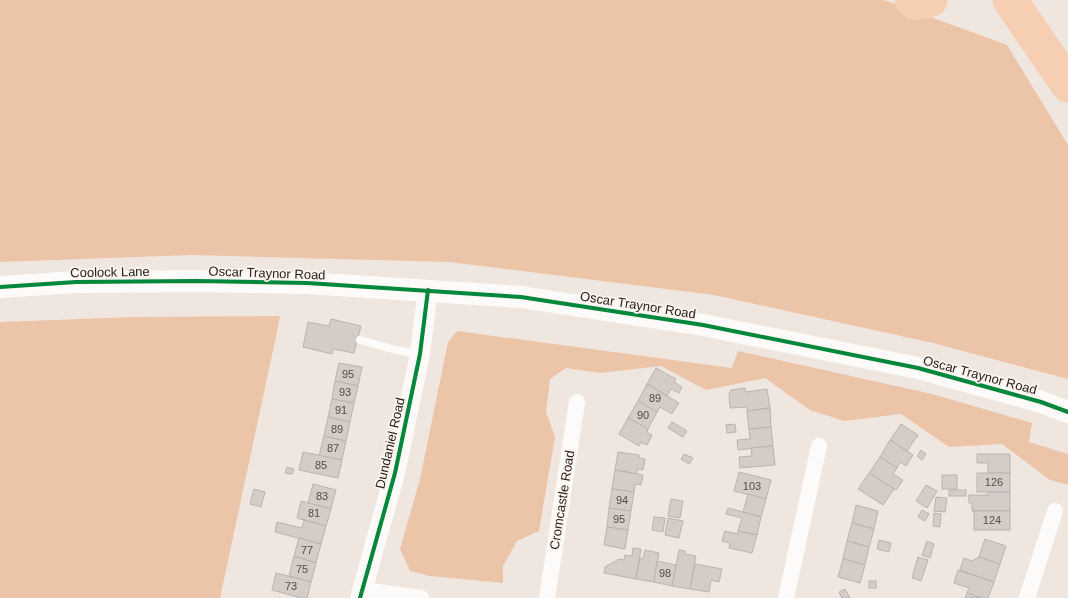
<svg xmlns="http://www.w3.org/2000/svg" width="1068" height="598" viewBox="0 0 1068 598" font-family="Helvetica,sans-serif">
<rect width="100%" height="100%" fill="#f0e6e0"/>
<g fill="#ecc4a8">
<path d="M 0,0 L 884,0 L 1007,45 L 1068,145 L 1068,379 L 933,343 L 714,295 L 449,262 L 191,255 L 0,262 Z"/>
<path d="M 280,316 L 278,327 L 220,598 L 0,598 L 0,322 L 134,317 Z"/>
<path d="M 457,331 L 732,368 L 738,351 L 932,394 L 1032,423 L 1029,442 L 1068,454 L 1068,485 L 1050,480 L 1002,444 L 949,447 L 901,414 L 844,421 L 810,410 L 765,378 L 706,390 L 661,366 L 600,373 L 566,368 L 550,379 L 546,412 L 555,437 L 539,531 L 517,541 L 503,566 L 503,583 L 430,576 L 410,571 L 400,549 L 420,479 L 448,342 Z"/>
</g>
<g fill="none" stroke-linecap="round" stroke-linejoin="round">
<g stroke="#f6ceb2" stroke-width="35">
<path d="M 912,0 L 915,3 L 930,0"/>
<path d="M 1010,0 L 1068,85"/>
</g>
</g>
<g fill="#d3ccc7" stroke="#bbb3ae">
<path d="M 331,319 L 361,326 L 354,353 L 333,349 L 332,354 L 303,347 L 308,322 L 329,326 Z"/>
<path d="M 339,363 L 362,367 L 358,386 L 335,381 Z"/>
<path d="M 656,368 L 676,379 L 674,382 L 682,387 L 679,393 L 671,389 L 667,396 L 647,384 Z"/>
<path d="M 335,381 L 358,386 L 354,403 L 332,399 Z"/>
<path d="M 647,384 L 679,403 L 672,414 L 660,407 L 657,412 L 638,401 Z"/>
<path d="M 745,388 L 746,392 L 767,389 L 770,408 L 747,411 L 747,407 L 730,408 L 729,394 L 731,390 Z"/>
<path d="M 332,399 L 354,403 L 350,422 L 328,417 Z"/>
<path d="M 638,401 L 657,412 L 648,429 L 628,418 Z"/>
<path d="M 770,408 L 771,427 L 749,429 L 747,411 Z"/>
<path d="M 328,417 L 350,422 L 346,441 L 324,436 Z"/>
<path d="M 628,418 L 648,429 L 647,432 L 652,435 L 647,445 L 641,442 L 639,446 L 619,434 Z"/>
<path d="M 672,422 L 687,431 L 683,437 L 668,428 Z"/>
<path d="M 735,424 L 736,432 L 727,433 L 726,425 Z"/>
<path d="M 901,424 L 918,435 L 907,451 L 890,440 Z"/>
<path d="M 771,427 L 773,446 L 738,450 L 737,440 L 750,439 L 749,429 Z"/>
<path d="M 324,436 L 346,441 L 342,460 L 319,456 Z"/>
<path d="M 890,440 L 913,455 L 906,466 L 900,462 L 897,468 L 880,457 Z"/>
<path d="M 773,446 L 775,465 L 740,468 L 739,457 L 752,456 L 751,448 Z"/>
<path d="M 921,450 L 926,454 L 922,460 L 917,456 Z"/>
<path d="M 303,452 L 342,460 L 338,478 L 299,470 Z"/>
<path d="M 618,452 L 639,455 L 639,458 L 645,459 L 643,470 L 637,469 L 637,474 L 615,470 Z"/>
<path d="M 684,454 L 693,458 L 689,464 L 681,459 Z"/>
<path d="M 977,454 L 1010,454 L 1010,473 L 988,473 L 988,463 L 977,463 Z"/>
<path d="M 880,457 L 897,468 L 893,474 L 903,480 L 896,490 L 869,473 Z"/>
<path d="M 287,467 L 294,469 L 292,474 L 285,473 Z"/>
<path d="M 615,470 L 643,475 L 641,485 L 635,484 L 634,492 L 612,489 Z"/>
<path d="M 739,472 L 771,480 L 766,499 L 734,491 Z"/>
<path d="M 869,473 L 894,489 L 883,505 L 858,489 Z"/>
<rect x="977" y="473" width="33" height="19"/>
<rect x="942" y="475" width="15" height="14"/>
<path d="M 313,484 L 336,490 L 331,509 L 308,503 Z"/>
<path d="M 926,485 L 937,491 L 927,508 L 916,501 Z"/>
<path d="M 254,489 L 265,492 L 261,507 L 250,504 Z"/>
<path d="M 612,489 L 634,492 L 631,511 L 609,508 Z"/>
<rect x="949" y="490" width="17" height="6"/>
<path d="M 988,492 L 1010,492 L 1010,511 L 972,511 L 972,503 L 969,503 L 969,495 L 988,495 Z"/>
<path d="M 748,494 L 766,499 L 761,517 L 743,512 Z"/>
<path d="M 936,497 L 947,498 L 945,512 L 934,511 Z"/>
<path d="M 671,499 L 683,501 L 680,518 L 668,516 Z"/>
<path d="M 301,501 L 331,509 L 326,526 L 297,518 Z"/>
<path d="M 856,505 L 878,511 L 874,529 L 852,523 Z"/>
<path d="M 609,508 L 631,511 L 628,530 L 607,527 Z"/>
<path d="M 728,508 L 761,517 L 757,535 L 738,531 L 742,518 L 726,514 Z"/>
<path d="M 922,510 L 929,514 L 925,521 L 918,517 Z"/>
<rect x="974" y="511" width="36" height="19"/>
<path d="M 934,513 L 941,514 L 940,527 L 933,526 Z"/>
<path d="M 654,517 L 665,518 L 663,532 L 652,530 Z"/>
<path d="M 668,518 L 683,521 L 679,538 L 665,535 Z"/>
<path d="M 304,520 L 326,526 L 321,544 L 275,532 L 277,522 L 302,528 Z"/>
<path d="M 852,523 L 874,529 L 869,547 L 847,541 Z"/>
<path d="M 607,527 L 628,530 L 625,549 L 604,545 Z"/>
<path d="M 725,531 L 738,534 L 738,531 L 757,535 L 752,553 L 729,548 L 730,543 L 722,541 Z"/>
<path d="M 299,538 L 321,544 L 316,563 L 294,556 Z"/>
<path d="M 985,539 L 1006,546 L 1000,564 L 979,557 Z"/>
<path d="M 879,540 L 891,543 L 889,552 L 877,549 Z"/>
<path d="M 847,541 L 869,547 L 865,565 L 843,559 Z"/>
<path d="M 927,541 L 934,544 L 930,558 L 922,555 Z"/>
<path d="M 633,548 L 641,549 L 636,579 L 604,573 L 605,567 L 619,559 L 624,560 L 625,555 L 632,556 Z"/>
<path d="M 645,550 L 659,553 L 654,582 L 636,579 L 640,558 L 643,559 Z"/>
<path d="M 679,550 L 685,551 L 685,554 L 696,556 L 690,589 L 672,586 Z"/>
<path d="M 294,556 L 316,563 L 311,582 L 289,576 Z"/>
<path d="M 918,557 L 928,560 L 921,581 L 912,578 Z"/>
<path d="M 979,557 L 1000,564 L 994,582 L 960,570 L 964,558 L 972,561 Z"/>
<path d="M 843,559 L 865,565 L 860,583 L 838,577 Z"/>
<path d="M 657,561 L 676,565 L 672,586 L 654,582 Z"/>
<path d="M 695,564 L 722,569 L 719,582 L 711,580 L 709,592 L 690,589 Z"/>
<path d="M 958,570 L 994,582 L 988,598 L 982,598 L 967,593 L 969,588 L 954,583 Z"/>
<path d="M 276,573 L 311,582 L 307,598 L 301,598 L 272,590 Z"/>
<rect x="869" y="581" width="7" height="7"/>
<path d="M 845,589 L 850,598 L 842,598 L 839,592 Z"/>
<path d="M 967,593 L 982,598 L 965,598 Z"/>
</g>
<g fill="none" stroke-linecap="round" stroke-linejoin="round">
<path stroke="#fdfbfa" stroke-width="8" d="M 360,340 L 396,350 L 419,354"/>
<g stroke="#fdfbfa" stroke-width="16">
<path d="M 363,590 L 421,598"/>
<path d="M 547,598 L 577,402"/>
<path d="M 786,598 L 819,446"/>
<path d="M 1027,598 L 1055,511"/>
</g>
<path stroke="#fdfbfa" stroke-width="20" d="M 360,598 L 395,473 L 420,354 L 428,290"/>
<path stroke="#fdfbfa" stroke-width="22" d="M 0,287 L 76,282 L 196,281 L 307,283 L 521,297 L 703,325 L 918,368 L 1041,402 L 1068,412"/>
<defs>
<g id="cycleway">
<path d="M 0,287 L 76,282 L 196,281 L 307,283 L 521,297 L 703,325 L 918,368 L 1041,402 L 1068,412"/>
<path d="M 360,598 L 395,473 L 420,354 L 428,290"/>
</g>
</defs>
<use href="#cycleway" stroke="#fef4ed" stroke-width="6"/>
<use href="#cycleway" stroke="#00873e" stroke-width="4"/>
</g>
<g text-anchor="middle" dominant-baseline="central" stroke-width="3.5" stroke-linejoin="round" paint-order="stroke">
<g font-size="11" fill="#544d48">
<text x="348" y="374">95</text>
<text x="345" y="392">93</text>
<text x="655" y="398">89</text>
<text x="341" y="410">91</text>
<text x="643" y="415">90</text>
<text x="337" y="429">89</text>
<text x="333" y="448">87</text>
<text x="321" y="465">85</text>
<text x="994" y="482">126</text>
<text x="752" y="486">103</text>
<text x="322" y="496">83</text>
<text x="622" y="500">94</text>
<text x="314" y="513">81</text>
<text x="619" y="519">95</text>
<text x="992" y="520">124</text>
<text x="307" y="550">77</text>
<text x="302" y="569">75</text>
<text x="665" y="573">98</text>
<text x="291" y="586">73</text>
</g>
<g font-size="13" fill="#29231e" stroke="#fef4ed">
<text transform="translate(110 272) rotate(-1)">Coolock Lane</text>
<text transform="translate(267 273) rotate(2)">Oscar Traynor Road</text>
<text transform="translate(638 305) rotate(9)">Oscar Traynor Road</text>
<text transform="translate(980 375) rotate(15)">Oscar Traynor Road</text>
<text transform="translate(390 443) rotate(-77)">Dundaniel Road</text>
<text transform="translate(562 500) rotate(-81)">Cromcastle Road</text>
</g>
</g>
</svg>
